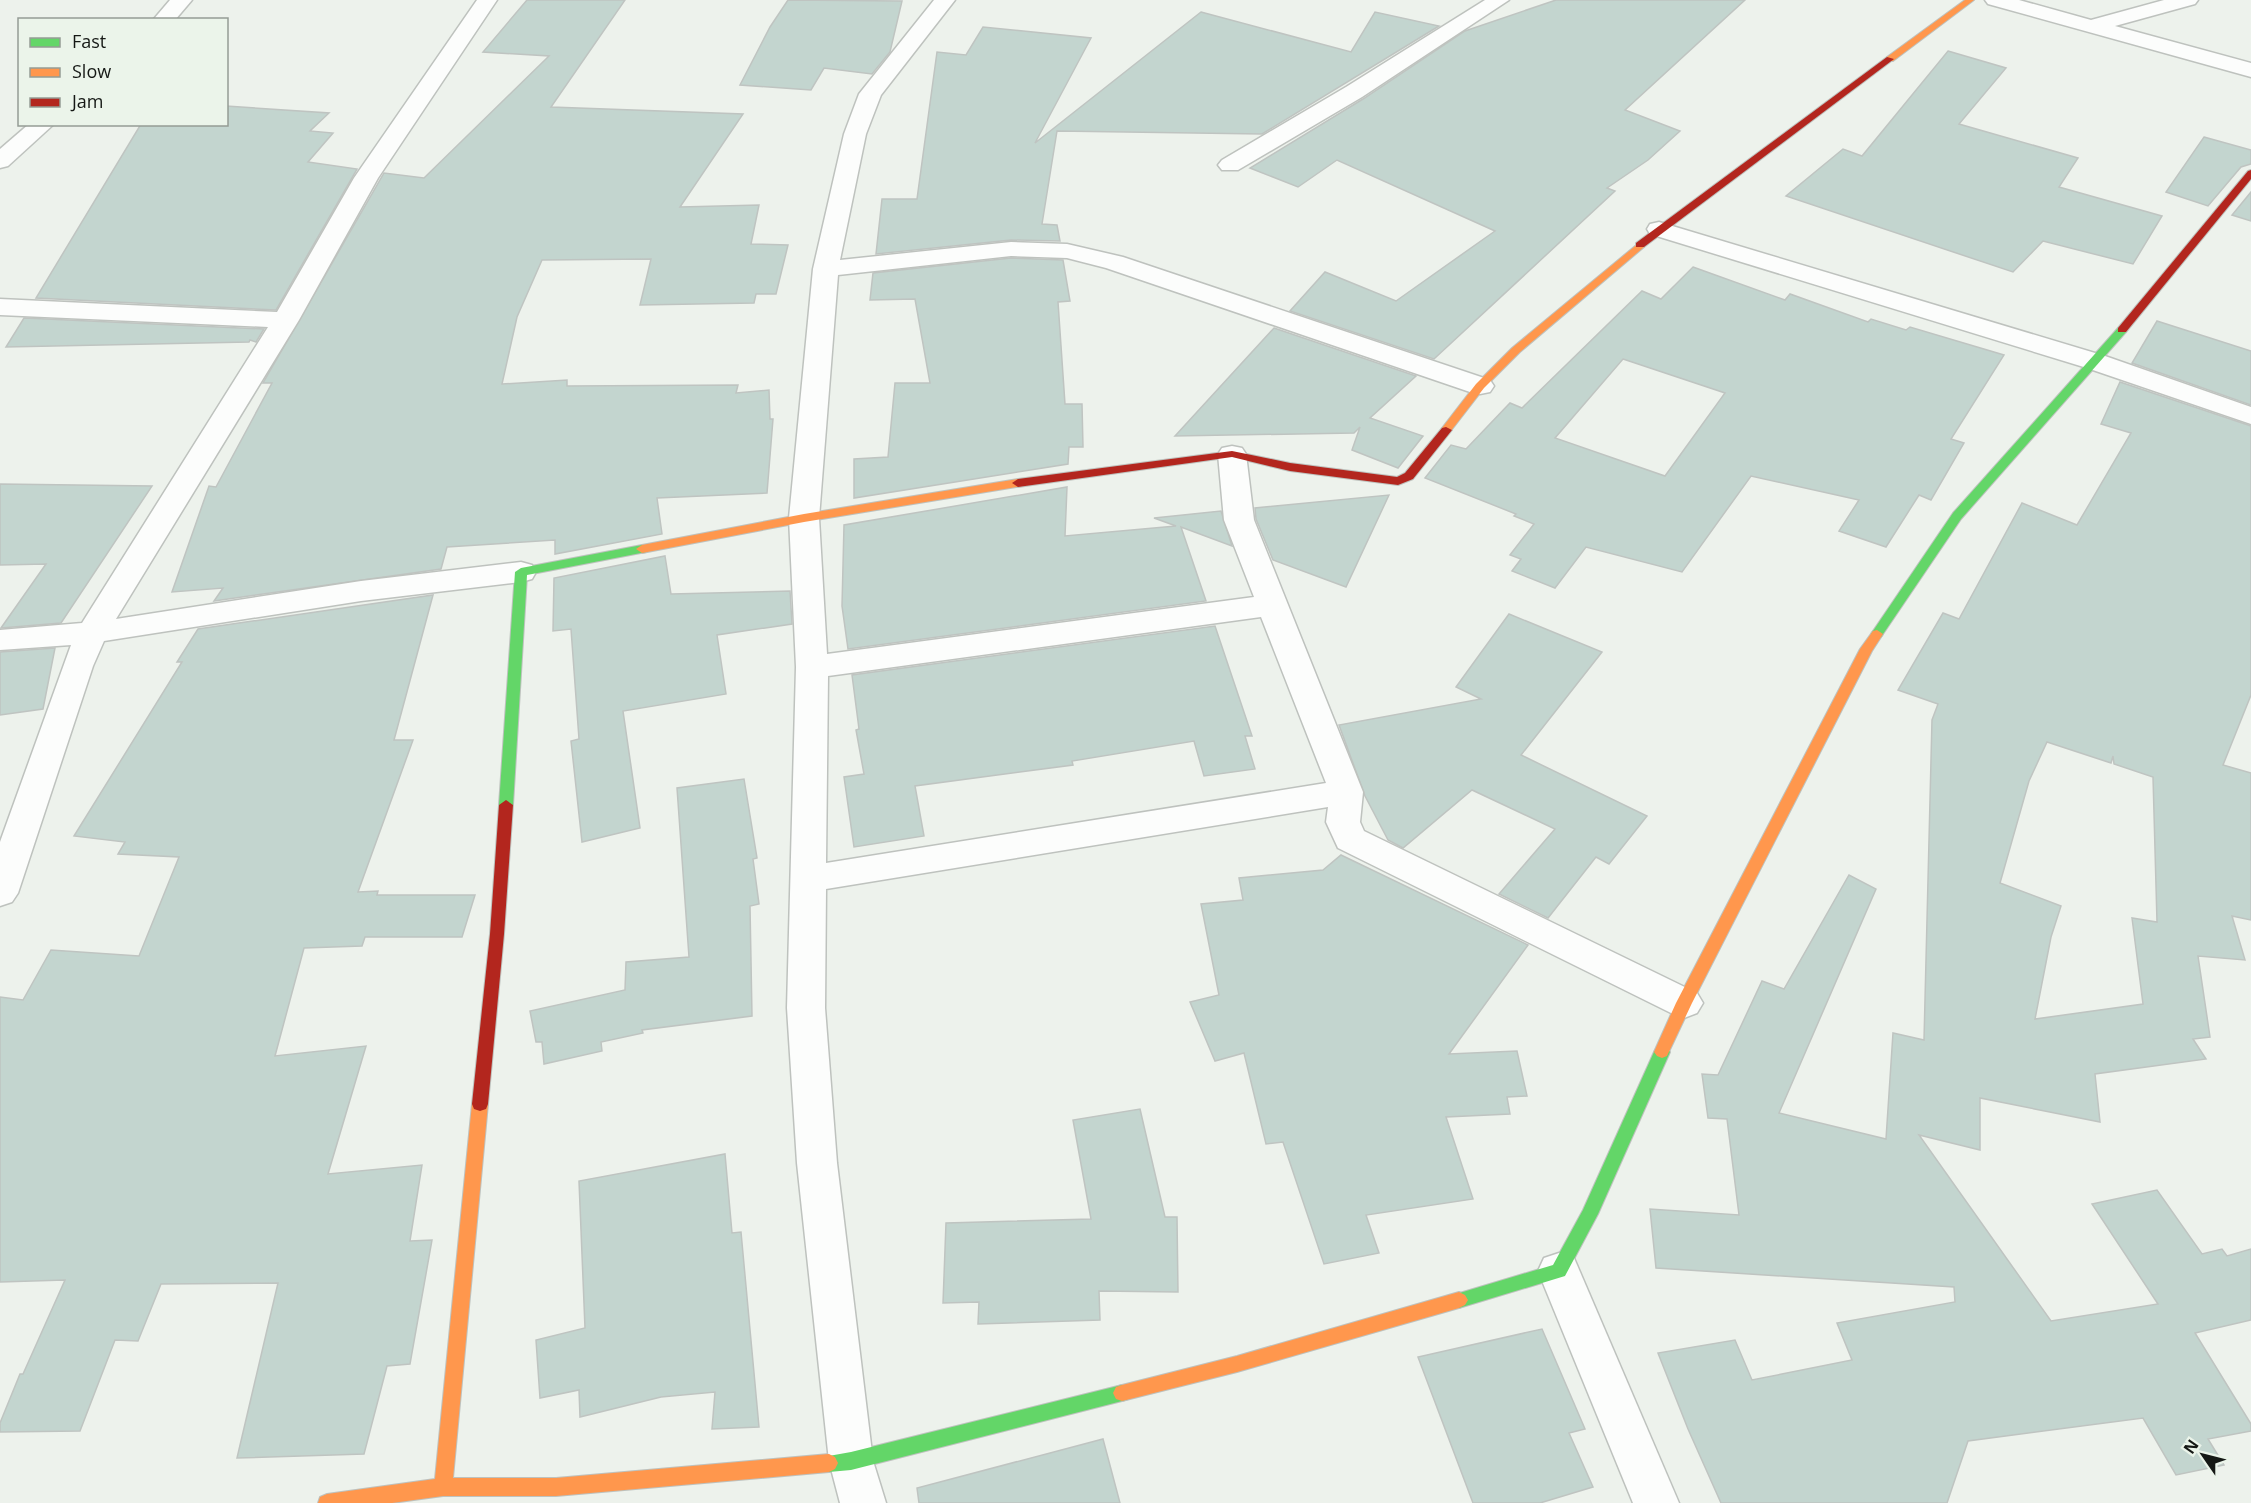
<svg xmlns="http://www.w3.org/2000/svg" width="2251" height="1503" viewBox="0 0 2251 1503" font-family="'Open Sans',sans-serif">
<rect width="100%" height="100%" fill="#edf2ec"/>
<g fill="#c3d5cf" stroke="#bfc4c1" stroke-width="1.5" fill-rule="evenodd">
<path d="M 527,0 L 625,0 L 551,107 L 743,114 L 680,207 L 759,205 L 751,244 L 788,245 L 776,294 L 756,294 L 754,303 L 640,305 L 651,259 L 542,260 L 517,317 L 502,384 L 567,380 L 567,386 L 738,385 L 736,393 L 769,390 L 770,419 L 773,419 L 767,493 L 657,498 L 662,534 L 555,554 L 555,540 L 447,547 L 441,569 L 214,601 L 223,588 L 172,592 L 209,486 L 216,487 L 272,383 L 263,383 L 384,173 L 424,178 L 549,56 L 483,52 Z"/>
<path d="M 788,0 L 902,1 L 890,52 L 872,74 L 824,68 L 811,90 L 740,85 L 770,27 Z"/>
<path d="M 1556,0 L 1745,0 L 1625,110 L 1680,131 L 1648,160 L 1607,188 L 1615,191 L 1434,359 L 1290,311 L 1325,272 L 1396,301 L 1495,231 L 1337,160 L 1298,187 L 1250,168 L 1363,99 L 1465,31 Z"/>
<path d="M 1201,12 L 1351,52 L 1375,12 L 1439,26 L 1262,134 L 1057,131 L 1042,224 L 1057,225 L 1060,241 L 1011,240 L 876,254 L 882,199 L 917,199 L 937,52 L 966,55 L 983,27 L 1091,38 L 1035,143 Z"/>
<path d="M 1948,51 L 2006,68 L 1959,124 L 2078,158 L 2059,187 L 2162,216 L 2133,264 L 2043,241 L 2013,272 L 1786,196 L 1843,149 L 1862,156 Z"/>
<path d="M 226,106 L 329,113 L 310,131 L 333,133 L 308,162 L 357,169 L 276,310 L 36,298 L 141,124 L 226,124 Z"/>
<path d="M 2204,137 L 2251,150 L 2251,164 L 2241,167 L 2208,206 L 2166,192 Z"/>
<path d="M 2251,192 L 2251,221 L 2232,215 Z"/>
<path d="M 1011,258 L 1063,260 L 1070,301 L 1058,302 L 1065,404 L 1082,404 L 1083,447 L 1069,447 L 1068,464 L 854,498 L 854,459 L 888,457 L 895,383 L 930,383 L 915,299 L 870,300 L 873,273 Z"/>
<path d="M 1693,267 L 1785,300 L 1790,294 L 1868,322 L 1871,319 L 1906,330 L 1910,327 L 2004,355 L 1951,439 L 1964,443 L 1931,500 L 1919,495 L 1886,547 L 1839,531 L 1859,500 L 1751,476 L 1682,572 L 1586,547 L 1555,588 L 1512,571 L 1521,559 L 1510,555 L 1534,524 L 1514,516 L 1516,514 L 1425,478 L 1451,445 L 1466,449 L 1510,403 L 1522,408 L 1642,291 L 1661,299 ZM 1623,359 L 1725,393 L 1665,476 L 1555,438 Z"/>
<path d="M 24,318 L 264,329 L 256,342 L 250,340 L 249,342 L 6,347 Z"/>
<path d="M 2157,321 L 2251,351 L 2251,405 L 2132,363 Z"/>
<path d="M 1274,328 L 1416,376 L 1370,418 L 1423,436 L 1398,468 L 1352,450 L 1360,427 L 1354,433 L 1175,436 Z"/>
<path d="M 2120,382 L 2251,426 L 2251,695 L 2223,765 L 2251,773 L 2251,920 L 2232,916 L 2245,960 L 2198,956 L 2210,1037 L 2193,1039 L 2206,1059 L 2095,1074 L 2100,1122 L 1980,1098 L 1980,1150 L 1919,1135 L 2051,1321 L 2158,1304 L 2092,1204 L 2157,1190 L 2202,1254 L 2222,1249 L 2227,1256 L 2251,1249 L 2251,1320 L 2195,1333 L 2251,1424 L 2251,1431 L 2208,1439 L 2224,1465 L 2176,1475 L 2143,1418 L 1968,1441 L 1947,1503 L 1721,1503 L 1688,1429 L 1658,1353 L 1735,1340 L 1752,1380 L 1852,1360 L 1837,1323 L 1955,1302 L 1954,1287 L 1656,1268 L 1650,1209 L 1739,1215 L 1727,1119 L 1708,1118 L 1702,1074 L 1718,1075 L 1762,981 L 1784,989 L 1849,875 L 1876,889 L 1779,1113 L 1886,1139 L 1893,1033 L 1924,1040 L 1932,720 L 1938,704 L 1898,690 L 1943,613 L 1959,619 L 2022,503 L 2077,525 L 2131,433 L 2101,424 ZM 2047,742 L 2111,763 L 2113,756 L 2114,764 L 2153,777 L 2157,922 L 2132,918 L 2143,1004 L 2035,1019 L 2051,937 L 2061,906 L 2000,883 L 2029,781 Z"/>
<path d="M 0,484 L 152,486 L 61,623 L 1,628 L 46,564 L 0,565 Z"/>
<path d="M 1067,487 L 1065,536 L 1176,526 L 1154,518 L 1221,511 L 1232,546 L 1181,527 L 1206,601 L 848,649 L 842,606 L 844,525 Z"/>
<path d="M 1389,495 L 1346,587 L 1273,560 L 1256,519 L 1255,508 Z"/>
<path d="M 665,556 L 671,594 L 790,591 L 792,624 L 717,635 L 726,694 L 623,711 L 640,828 L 582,842 L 571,741 L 579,739 L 571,629 L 553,631 L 554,578 Z"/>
<path d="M 433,595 L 394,740 L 413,740 L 358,892 L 378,891 L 377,895 L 475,895 L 462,937 L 365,937 L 362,946 L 304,948 L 275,1056 L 366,1046 L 328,1174 L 422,1165 L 410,1241 L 432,1240 L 410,1364 L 387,1366 L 364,1454 L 237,1458 L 278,1283 L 161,1284 L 138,1341 L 115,1340 L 80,1431 L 0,1432 L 0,1423 L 20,1374 L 23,1374 L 65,1280 L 0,1282 L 0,997 L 23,1000 L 51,950 L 139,956 L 179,857 L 118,854 L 125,842 L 74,836 L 182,662 L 177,662 L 198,629 Z"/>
<path d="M 1509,614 L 1602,652 L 1521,755 L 1647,816 L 1609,864 L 1596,857 L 1548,918 L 1499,894 L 1555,829 L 1472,790 L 1403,848 L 1388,840 L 1365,796 L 1339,725 L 1481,699 L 1456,687 Z"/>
<path d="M 1215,626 L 1252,736 L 1245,736 L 1255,769 L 1204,776 L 1194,741 L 1072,761 L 1073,765 L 915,786 L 924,836 L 854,847 L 844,777 L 864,774 L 856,730 L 859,729 L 852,675 Z"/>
<path d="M 55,648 L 43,709 L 0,715 L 0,652 Z"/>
<path d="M 744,779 L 757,858 L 753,859 L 759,904 L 750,906 L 752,1016 L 642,1030 L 643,1033 L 601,1042 L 602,1051 L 544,1064 L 542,1042 L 536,1042 L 530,1011 L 625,990 L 626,962 L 689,957 L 677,788 Z"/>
<path d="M 1341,855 L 1528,945 L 1449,1054 L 1517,1051 L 1527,1096 L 1507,1097 L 1510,1114 L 1446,1117 L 1473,1199 L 1366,1215 L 1379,1253 L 1324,1264 L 1283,1142 L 1266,1144 L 1244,1053 L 1215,1061 L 1190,1002 L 1219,995 L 1201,904 L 1243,900 L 1239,878 L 1323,870 Z"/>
<path d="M 1140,1109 L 1165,1217 L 1177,1217 L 1178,1292 L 1099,1291 L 1100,1320 L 978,1324 L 979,1302 L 943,1303 L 946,1223 L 1091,1219 L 1073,1120 Z"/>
<path d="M 725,1154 L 732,1233 L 741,1232 L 759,1427 L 712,1429 L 715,1392 L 661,1397 L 580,1417 L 579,1390 L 540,1398 L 536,1340 L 585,1328 L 579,1181 Z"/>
<path d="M 1542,1329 L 1585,1429 L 1569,1433 L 1593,1487 L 1540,1503 L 1473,1503 L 1418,1357 Z"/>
<path d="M 1103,1439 L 1120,1503 L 919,1503 L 917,1488 Z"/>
</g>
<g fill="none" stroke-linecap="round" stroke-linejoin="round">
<defs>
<g id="street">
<path d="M 170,0 L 192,0 L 175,20 L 153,20 Z"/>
<path d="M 477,0 L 497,0 L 378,178 L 299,320 L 116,619 L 361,581 L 521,562 L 532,565 L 536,572 L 532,579 L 521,582 L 361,601 L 104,641 L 93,666 L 18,893 L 12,902 L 0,906 L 0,842 L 71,645 L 0,650 L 0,630 L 82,623 L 268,327 L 0,315 L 0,299 L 277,312 L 354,178 Z"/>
<path d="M 934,0 L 955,0 L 881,95 L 866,134 L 840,260 L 1011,242 L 1067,244 L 1123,257 L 1490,380 L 1494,386 L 1490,392 L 1480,394 L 1470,392 L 1106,268 L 1067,258 L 1011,256 L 838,275 L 819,518 L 827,654 L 1254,597 L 1224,520 L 1218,454 L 1222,448 L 1232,446 L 1242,448 L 1246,454 L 1254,520 L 1363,792 L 1360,822 L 1364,831 L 1697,993 L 1703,1003 L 1697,1013 L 1684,1018 L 1671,1013 L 1338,848 L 1326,822 L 1328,807 L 826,889 L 825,1008 L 837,1163 L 873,1461 L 886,1503 L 840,1503 L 829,1461 L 797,1163 L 787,1008 L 796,667 L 789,518 L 813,269 L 844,134 L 859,94 ZM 1261,617 L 1326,783 L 826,863 L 828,676 Z"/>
<path d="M 1485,0 L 1509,0 L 1362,97 L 1238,170 L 1222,170 L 1218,165 L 1222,160 L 1346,87 Z"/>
<path d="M 1985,0 L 2019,0 L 2091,20 L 2164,0 L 2198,0 L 2195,4 L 2115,26 L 2251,63 L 2251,77 L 1988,4 Z"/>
<path d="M 29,124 L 54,124 L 8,166 L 0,168 L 0,149 Z"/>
<path d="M 1659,222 L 2105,356 L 2251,407 L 2251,424 L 2087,368 L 1650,234 L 1647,229 L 1650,224 Z"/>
<path d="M 1559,1253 L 1574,1258 L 1679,1503 L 1633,1503 L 1538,1271 L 1544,1258 Z"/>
</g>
<g id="fast">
<path d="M 2122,327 L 2126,328 L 2126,332 L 1961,519 L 1881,637 L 1873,637 L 1871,634 L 1873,631 L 1953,513 L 2118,328 Z"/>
<path d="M 642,545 L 646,546 L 648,549 L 646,552 L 527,575 L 513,805 L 506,810 L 501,809 L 499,805 L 515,572 L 521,568 Z"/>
<path d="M 1662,1046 L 1667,1048 L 1670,1052 L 1598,1214 L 1565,1276 L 1459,1308 L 1453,1305 L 1450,1300 L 1453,1295 L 1553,1265 L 1583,1210 L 1654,1052 L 1657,1048 Z"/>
<path d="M 1122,1385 L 1128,1387 L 1131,1393 L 1128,1399 L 1122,1401 L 851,1470 L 829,1472 L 823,1469 L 820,1463 L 823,1457 L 851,1452 Z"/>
</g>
<g id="slow">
<path d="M 1965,0 L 1974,0 L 1893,61 L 1887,61 L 1887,57 Z"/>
<path d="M 1640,242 L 1645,245 L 1644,247 L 1520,352 L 1484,388 L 1450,432 L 1442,432 L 1442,428 L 1476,384 L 1512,348 Z"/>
<path d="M 1018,479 L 1024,483 L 1022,486 L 804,522 L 642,553 L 636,549 L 642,545 L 804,514 Z"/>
<path d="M 1877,630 L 1883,634 L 1872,651 L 1692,1003 L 1667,1056 L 1662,1058 L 1657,1056 L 1654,1052 L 1676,1003 L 1860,649 L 1873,631 Z"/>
<path d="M 480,1097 L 486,1099 L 488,1104 L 453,1478 L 556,1478 L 829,1454 L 835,1457 L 838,1463 L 835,1469 L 829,1472 L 556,1496 L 443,1496 L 392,1503 L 318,1503 L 320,1497 L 327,1494 L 435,1479 L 472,1104 L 474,1099 Z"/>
<path d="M 1459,1292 L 1465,1295 L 1468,1300 L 1465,1305 L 1459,1308 L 1237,1372 L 1122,1401 L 1116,1399 L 1113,1393 L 1116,1387 L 1122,1385 L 1237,1356 Z"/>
</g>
<g id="jam">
<path d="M 1887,57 L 1894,59 L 1644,247 L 1636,247 L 1636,243 Z"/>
<path d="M 2251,170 L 2251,179 L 2126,332 L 2118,332 L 2118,328 L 2248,171 Z"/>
<path d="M 1446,427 L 1452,430 L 1413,479 L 1398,485 L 1290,471 L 1232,457 L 1018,487 L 1012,483 L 1018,479 L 1232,451 L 1290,463 L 1397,477 L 1405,473 L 1442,428 Z"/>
<path d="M 506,800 L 513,805 L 504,934 L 488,1104 L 486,1109 L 480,1111 L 474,1109 L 472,1104 L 490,934 L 499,805 Z"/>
</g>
</defs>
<use href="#street" stroke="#bec2be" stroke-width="3"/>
<use href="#fast" stroke="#bec2be" stroke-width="2"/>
<use href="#slow" stroke="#bec2be" stroke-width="2"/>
<use href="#jam" stroke="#bec2be" stroke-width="2"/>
<use href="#street" fill="#fcfdfc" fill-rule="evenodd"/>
<use href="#fast" fill="#63d668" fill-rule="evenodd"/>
<use href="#slow" fill="#ff974d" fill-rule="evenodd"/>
<use href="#jam" fill="#b3261e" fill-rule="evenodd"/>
</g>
<rect x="18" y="18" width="210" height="108" fill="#ebf4ea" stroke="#959c95" stroke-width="1.5"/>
<rect x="30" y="38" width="30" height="9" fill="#63d668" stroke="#959c95" stroke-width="1.5"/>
<text x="72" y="48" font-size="18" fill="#151815">Fast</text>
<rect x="30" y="68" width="30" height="9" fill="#ff974d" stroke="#959c95" stroke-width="1.5"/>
<text x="72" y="78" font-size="18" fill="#151815">Slow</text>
<rect x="30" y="98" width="30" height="9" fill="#b3261e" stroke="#959c95" stroke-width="1.5"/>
<text x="72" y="108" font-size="18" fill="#151815">Jam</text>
<g transform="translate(2203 1455) rotate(305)" stroke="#ebf4ea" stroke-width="4.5" paint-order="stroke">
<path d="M0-4.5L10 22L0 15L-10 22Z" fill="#151815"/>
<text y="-9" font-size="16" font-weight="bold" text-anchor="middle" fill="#151815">N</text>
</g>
</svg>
